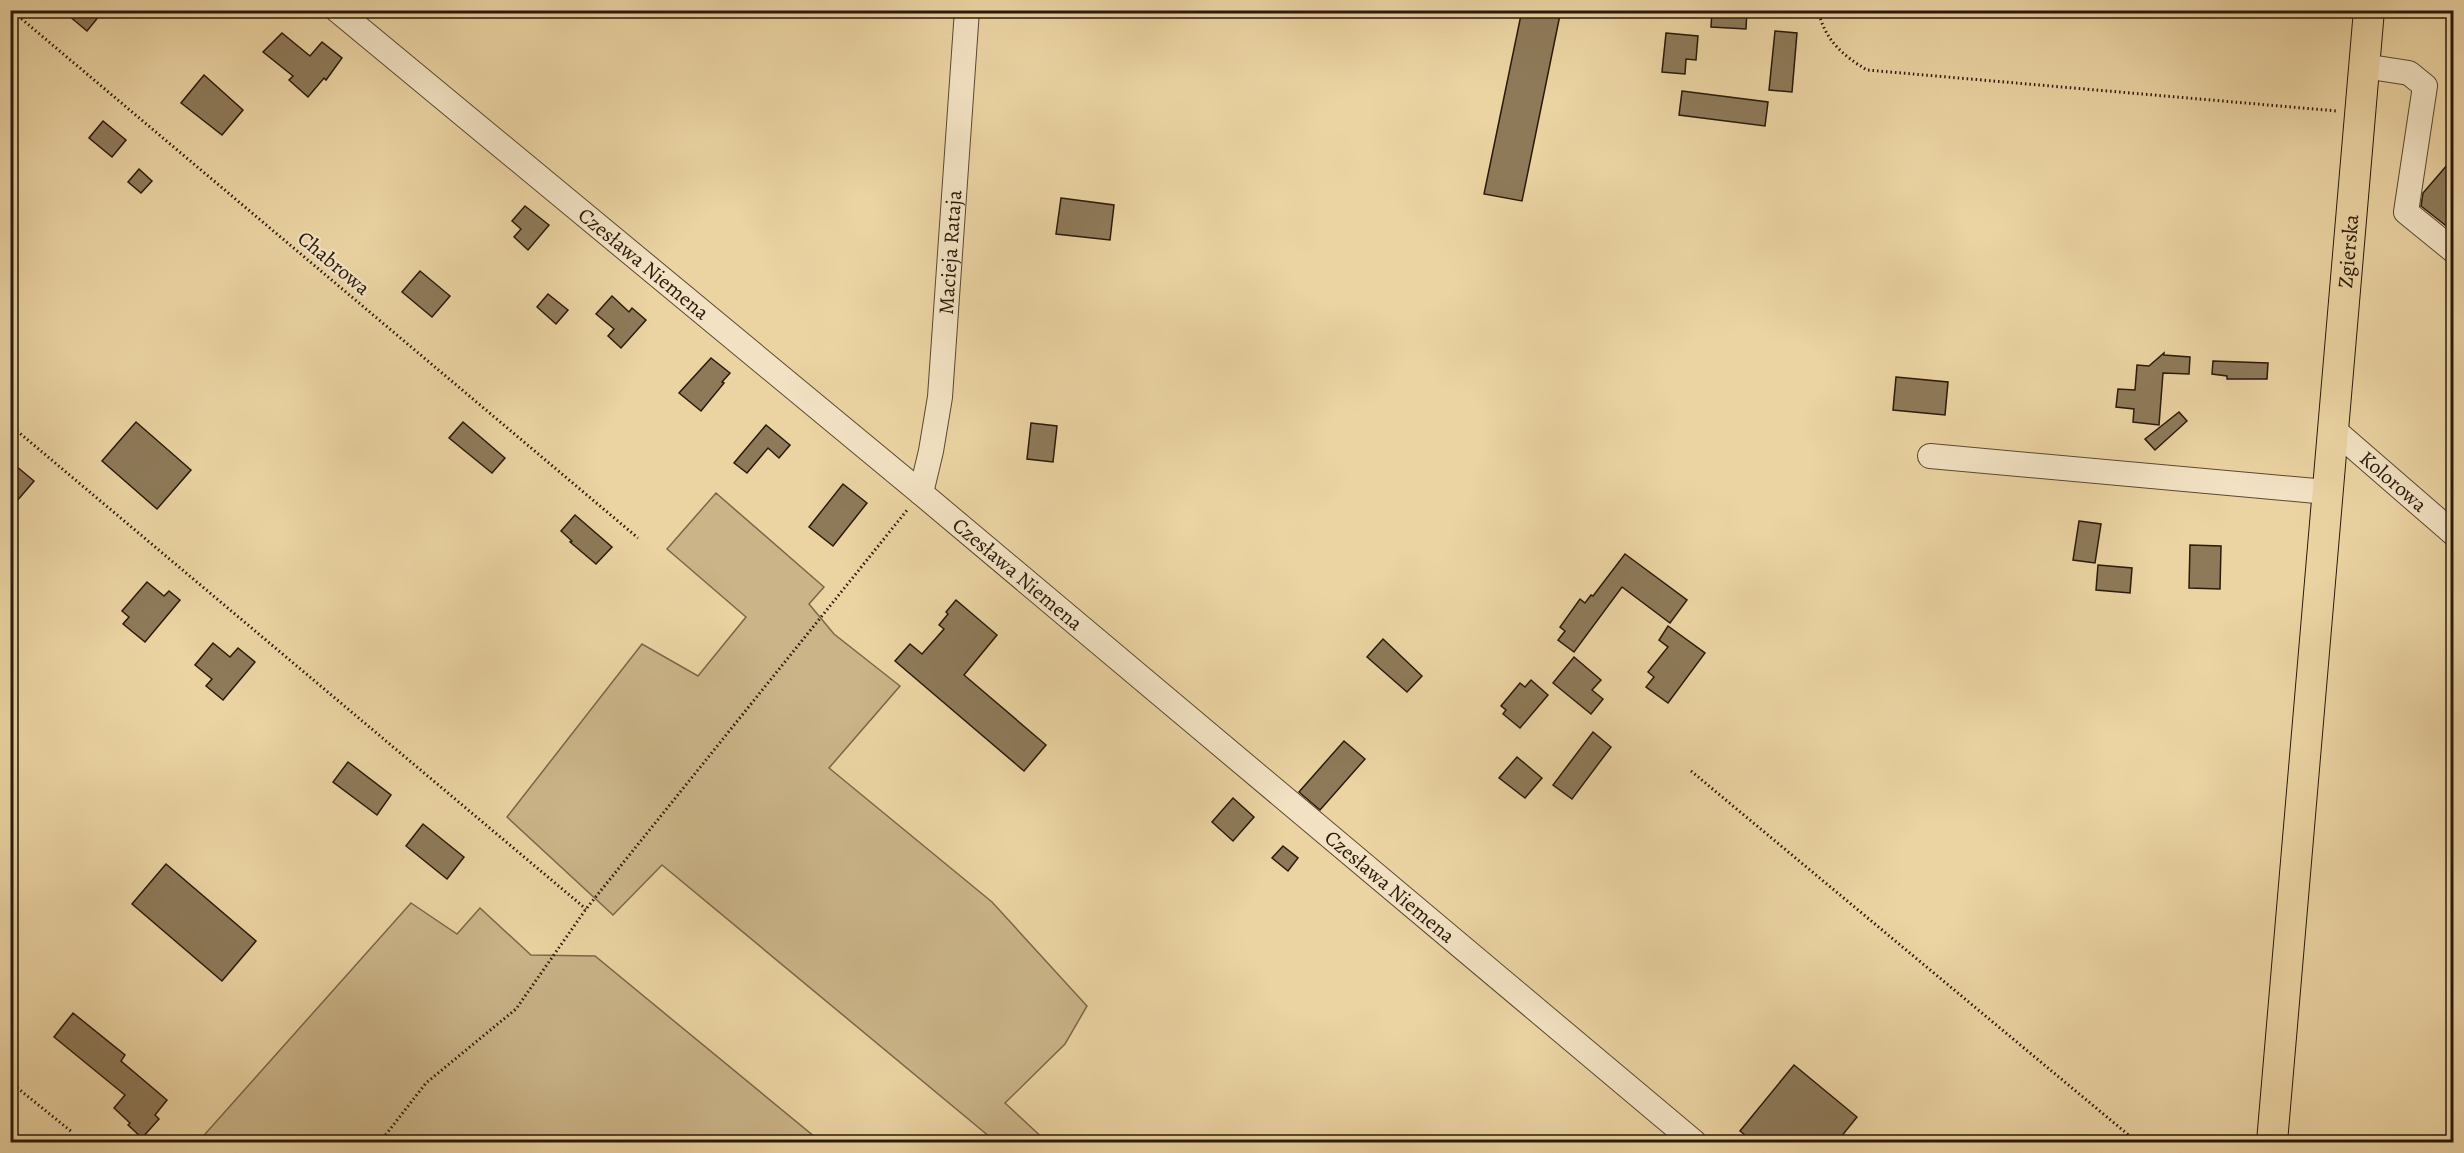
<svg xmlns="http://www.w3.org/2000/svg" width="2464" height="1153" viewBox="0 0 2464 1153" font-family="Alegreya,serif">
<rect width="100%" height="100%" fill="#ebd3a2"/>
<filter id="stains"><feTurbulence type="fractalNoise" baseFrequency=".00333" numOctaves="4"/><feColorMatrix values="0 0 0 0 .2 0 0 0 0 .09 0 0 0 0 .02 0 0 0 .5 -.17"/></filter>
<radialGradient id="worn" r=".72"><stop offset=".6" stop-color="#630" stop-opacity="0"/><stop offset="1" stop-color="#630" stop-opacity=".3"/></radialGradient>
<g fill="#cab488" stroke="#7a6749" stroke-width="1.5">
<path d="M 716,493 L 824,587 L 809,604 L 834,634 L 900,686 L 829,768 L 992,902 L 1087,1006 L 1065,1044 L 1005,1103 L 1047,1142 L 996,1142 L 662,865 L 613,915 L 507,817 L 642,644 L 698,676 L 746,617 L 667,549 Z"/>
<path d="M 411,903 L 457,934 L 480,908 L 531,955 L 595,956 L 821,1142 L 198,1142 Z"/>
</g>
<g fill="#8e7a59" stroke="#2a1a0a" stroke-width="1.5">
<path d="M 62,10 L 104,10 L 87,31 Z"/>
<path d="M 1522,10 L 1561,10 L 1522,201 L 1484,194 Z"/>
<path d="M 1712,10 L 1747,10 L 1746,29 L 1711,27 Z"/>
<path d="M 1775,31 L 1797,33 L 1792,92 L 1769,90 Z"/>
<path d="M 282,33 L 310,56 L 322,42 L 342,58 L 326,80 L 324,78 L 308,97 L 289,80 L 293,76 L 263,52 Z"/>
<path d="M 1666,33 L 1698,36 L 1696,60 L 1686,59 L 1685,74 L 1662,72 Z"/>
<path d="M 204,75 L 243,110 L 222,135 L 181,103 Z"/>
<path d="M 1682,91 L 1768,102 L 1765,126 L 1679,115 Z"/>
<path d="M 103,121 L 126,140 L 112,157 L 89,138 Z"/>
<path d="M 2454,157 L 2454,232 L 2421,206 L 2423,193 Z"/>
<path d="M 139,169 L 152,181 L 141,193 L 128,182 Z"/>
<path d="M 1061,198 L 1114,205 L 1110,240 L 1056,234 Z"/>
<path d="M 525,206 L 549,225 L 528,250 L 514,237 L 521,229 L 512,221 Z"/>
<path d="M 420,271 L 450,296 L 432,317 L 402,292 Z"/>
<path d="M 548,294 L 568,310 L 556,324 L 537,307 Z"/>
<path d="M 612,296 L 629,312 L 632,308 L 646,320 L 621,348 L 608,336 L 614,329 L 596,314 Z"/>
<path d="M 2164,353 L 2164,355 L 2190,357 L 2189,374 L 2163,373 L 2159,425 L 2133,422 L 2134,409 L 2116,407 L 2118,389 L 2135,390 L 2137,365 L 2149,366 Z"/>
<path d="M 711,358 L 730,373 L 722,382 L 724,383 L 701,411 L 679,393 Z"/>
<path d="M 2213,361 L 2268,363 L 2267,379 L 2227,379 L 2227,376 L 2212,374 Z"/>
<path d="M 1896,377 L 1948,382 L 1945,415 L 1893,410 Z"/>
<path d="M 2179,412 L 2187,421 L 2155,450 L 2145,439 Z"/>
<path d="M 136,422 L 191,470 L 157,509 L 102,461 Z"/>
<path d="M 463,422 L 505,458 L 492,473 L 449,438 Z"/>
<path d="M 1031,423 L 1057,426 L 1053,462 L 1027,459 Z"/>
<path d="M 766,425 L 790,445 L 779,458 L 768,448 L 747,473 L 734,463 Z"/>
<path d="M 10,461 L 34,481 L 10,509 Z"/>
<path d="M 843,484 L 867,503 L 833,546 L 809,527 Z"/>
<path d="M 575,515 L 612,547 L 596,564 L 570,542 L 572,541 L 561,531 Z"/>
<path d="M 2079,521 L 2101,524 L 2095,563 L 2073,560 Z"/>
<path d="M 2190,545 L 2221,546 L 2220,589 L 2189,588 Z"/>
<path d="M 1625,554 L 1687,600 L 1670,623 L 1622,587 L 1574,652 L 1558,640 L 1565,631 L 1560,627 L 1580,599 L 1585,603 L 1591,595 L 1593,596 Z"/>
<path d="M 2098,565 L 2132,568 L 2130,593 L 2096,590 Z"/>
<path d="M 147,582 L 164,596 L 169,591 L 180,600 L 145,642 L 123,624 L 129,617 L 122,611 Z"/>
<path d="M 956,600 L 997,635 L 964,675 L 1046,745 L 1024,771 L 895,661 L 910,644 L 922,654 L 944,629 L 939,625 L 948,614 L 946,612 Z"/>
<path d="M 1668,626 L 1705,653 L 1668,703 L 1646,687 L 1654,677 L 1648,672 L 1668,647 L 1659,640 Z"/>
<path d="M 1383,639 L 1422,676 L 1407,692 L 1367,657 Z"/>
<path d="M 213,643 L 230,657 L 238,648 L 255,662 L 223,700 L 206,686 L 212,679 L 195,665 Z"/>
<path d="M 1574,657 L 1601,680 L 1592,690 L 1603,699 L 1591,714 L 1553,683 Z"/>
<path d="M 1531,680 L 1548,695 L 1520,728 L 1503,714 L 1506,710 L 1501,706 L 1520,683 L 1525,687 Z"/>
<path d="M 1593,732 L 1611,747 L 1572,799 L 1553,785 Z"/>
<path d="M 1344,741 L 1365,759 L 1320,810 L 1299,792 Z"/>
<path d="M 1517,757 L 1542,778 L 1525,798 L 1499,778 Z"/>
<path d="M 348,762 L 391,795 L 377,815 L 333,782 Z"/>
<path d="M 1233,798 L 1254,817 L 1233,841 L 1212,822 Z"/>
<path d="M 423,824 L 464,857 L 447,879 L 406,846 Z"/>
<path d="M 1283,846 L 1298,858 L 1288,871 L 1272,858 Z"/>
<path d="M 166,864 L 256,941 L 222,981 L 132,904 Z"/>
<path d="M 73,1013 L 125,1055 L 121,1061 L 167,1100 L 155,1115 L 159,1119 L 142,1138 L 128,1125 L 130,1123 L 114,1108 L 125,1095 L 54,1037 Z"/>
<path d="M 1794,1065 L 1857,1117 L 1836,1143 L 1755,1143 L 1740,1131 Z"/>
</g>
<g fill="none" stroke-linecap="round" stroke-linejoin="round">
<defs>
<g id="minor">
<path id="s1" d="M 337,10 L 921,493 L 1694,1142"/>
<path d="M 2364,66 L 2409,73 L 2425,86 L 2406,212 L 2454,251"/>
<path id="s2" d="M 2333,429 L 2454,534"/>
<path d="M 1930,456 L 2327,492"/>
<path id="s3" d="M 921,493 L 931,451 L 940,397 L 967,10"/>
</g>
<g id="major">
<path id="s4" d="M 2272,1142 L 2369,10"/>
</g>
</defs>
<use href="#minor" stroke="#5a4830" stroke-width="26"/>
<use href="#major" stroke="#2a1a0a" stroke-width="32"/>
<g stroke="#2a1a0a" stroke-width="3" stroke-dasharray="1.5 3" stroke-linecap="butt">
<path d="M 11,10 L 638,538"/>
<path d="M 1818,10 C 1825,40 1842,55 1867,70 L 2337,111"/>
<path d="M 10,425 L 586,909"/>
<path d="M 1691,771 L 2137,1142"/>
<path d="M 10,1082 L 72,1132"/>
<path d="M 380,1142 L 426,1083 L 516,1009 L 586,909 L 908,509"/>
</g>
<use href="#minor" stroke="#f2e2c3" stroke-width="24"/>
<use href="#major" stroke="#ebd3a2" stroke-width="30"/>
</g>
<g text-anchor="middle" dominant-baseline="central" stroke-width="4.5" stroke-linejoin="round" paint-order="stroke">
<g font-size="21" fill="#2a1a0a" stroke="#f2e2c3">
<text stroke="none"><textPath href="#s4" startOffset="894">Zgierska</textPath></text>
<text stroke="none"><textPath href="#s3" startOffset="243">Macieja Rataja</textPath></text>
<text transform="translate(334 263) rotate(40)">Chabrowa</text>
<text stroke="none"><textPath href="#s1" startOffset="398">Czesława Niemena</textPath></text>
<text stroke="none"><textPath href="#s2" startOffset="80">Kolorowa</textPath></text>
<text stroke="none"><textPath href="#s1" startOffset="884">Czesława Niemena</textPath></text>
<text stroke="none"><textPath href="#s1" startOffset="1370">Czesława Niemena</textPath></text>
</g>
</g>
<rect width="2464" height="1153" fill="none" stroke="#ebd3a2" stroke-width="36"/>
<rect x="12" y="12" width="2440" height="1129" fill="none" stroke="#2a1a0a" stroke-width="3"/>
<rect x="18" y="18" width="2428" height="1117" fill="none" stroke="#2a1a0a" stroke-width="1.5"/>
<rect width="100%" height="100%" filter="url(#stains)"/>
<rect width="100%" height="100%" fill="url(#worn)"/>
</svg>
